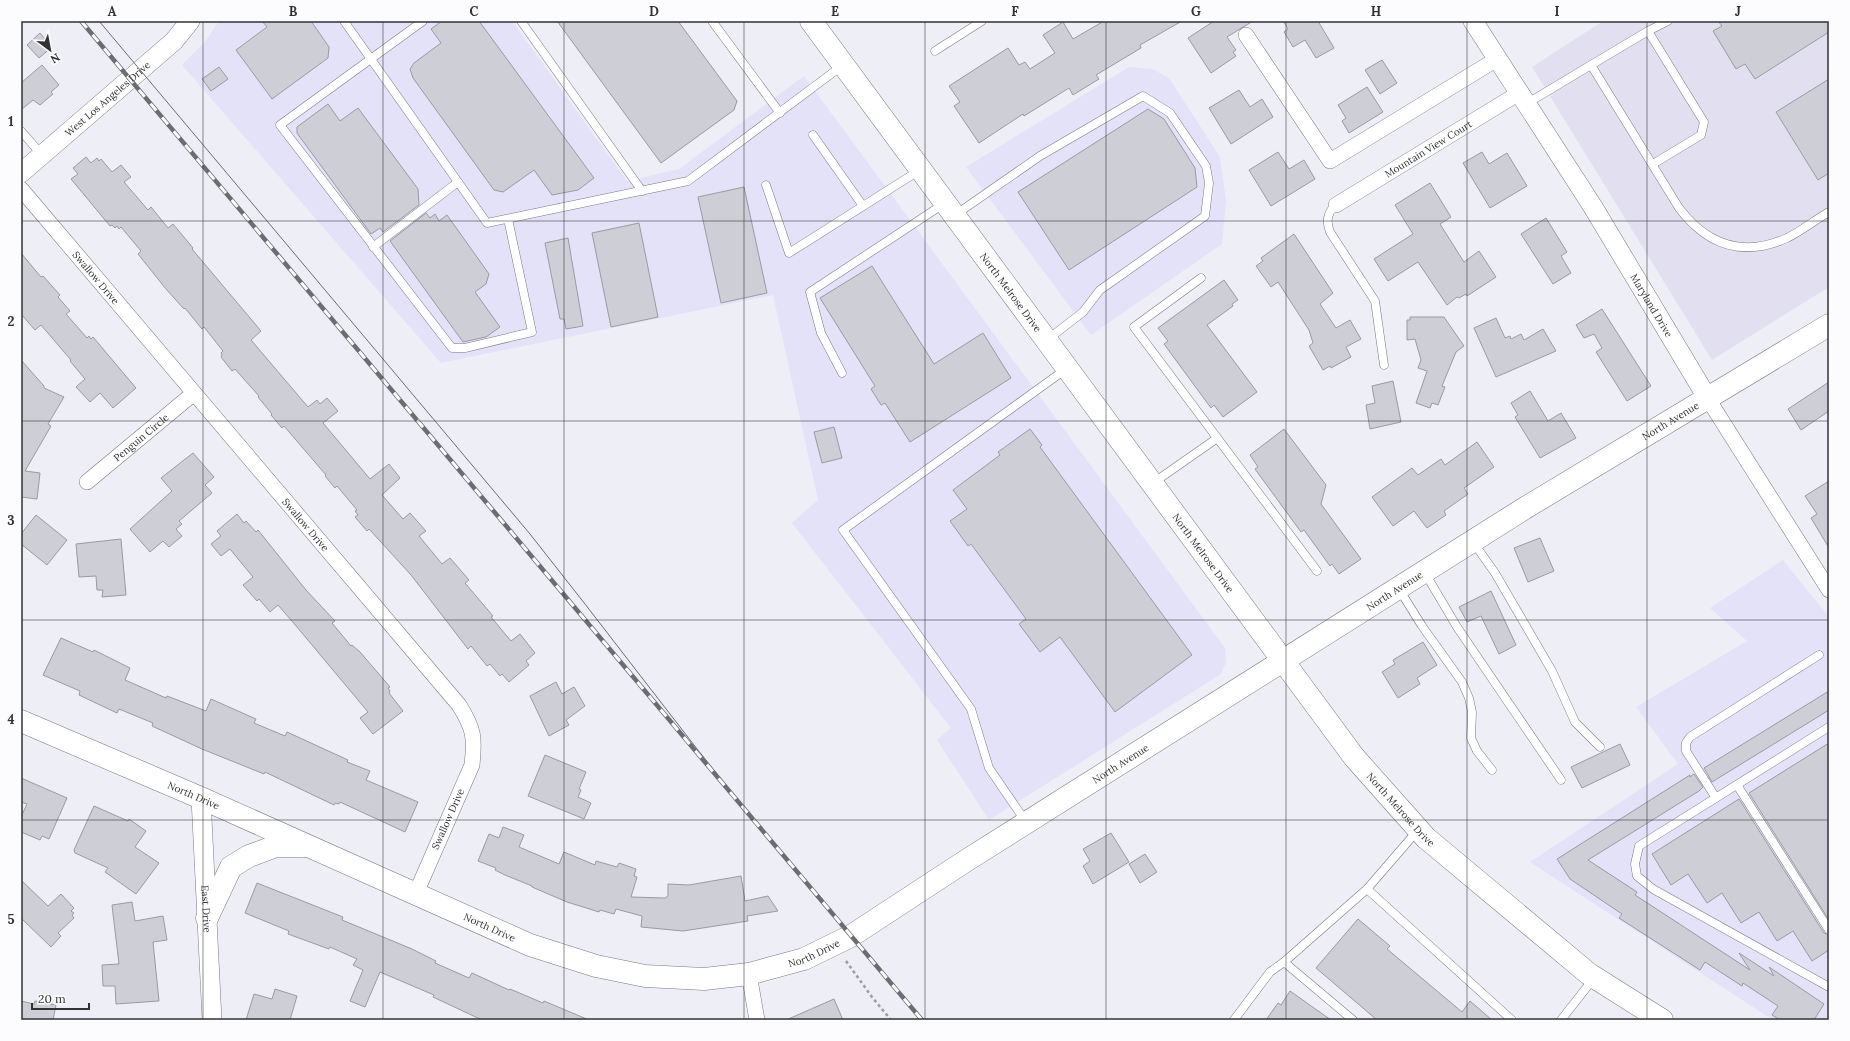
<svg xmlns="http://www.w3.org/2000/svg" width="1850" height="1041" viewBox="0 0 1850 1041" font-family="Lora,serif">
<rect width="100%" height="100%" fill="#eeeef6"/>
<g fill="#e4e2f8">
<path d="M 219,21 L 512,21 L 627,181 L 679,169 L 804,76 L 1225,648 L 1226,662 L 1221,674 L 989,820 L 937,740 L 951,728 L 792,523 L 818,500 L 773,295 L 441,363 L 182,65 L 205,42 Z"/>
<path d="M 1129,67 L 1152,69 L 1169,78 L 1220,157 L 1226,201 L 1222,244 L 1091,335 L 966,167 Z"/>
<path d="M 1783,560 L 1829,617 L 1829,1020 L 1773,1020 L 1530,862 L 1678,764 L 1636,707 L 1747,641 L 1710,608 Z"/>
</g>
<path fill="#e2e0f0" d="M 1603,21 L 1829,21 L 1829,287 L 1712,360 L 1532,67 Z"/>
<g fill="#cdced6" stroke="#9a9aa2">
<path d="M 262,21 L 311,21 L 329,47 L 328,58 L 272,99 L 236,50 L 267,27 Z"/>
<path d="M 442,21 L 479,21 L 594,178 L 578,190 L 552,195 L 534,170 L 503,192 L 494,190 L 413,78 L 410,69 L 414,63 L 441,43 L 431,29 Z"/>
<path d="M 557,21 L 678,21 L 737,101 L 734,110 L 661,163 Z"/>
<path d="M 1104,21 L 1182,21 L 1140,45 L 1141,48 L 1096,75 L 1099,79 L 1073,95 L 1069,88 L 1024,116 L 1023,114 L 979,143 L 954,106 L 960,102 L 949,86 L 1008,48 L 1019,65 L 1025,62 L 1030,69 L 1055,53 L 1043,35 L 1063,22 L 1073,39 Z"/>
<path d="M 1214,21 L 1253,21 L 1227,37 L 1236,50 L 1233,52 L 1236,56 L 1211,73 L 1188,38 Z"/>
<path d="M 1283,21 L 1318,21 L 1334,48 L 1316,58 L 1305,40 L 1293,47 L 1284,32 L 1288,29 Z"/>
<path d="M 1718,21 L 1829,21 L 1829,32 L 1755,79 L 1745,64 L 1736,69 L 1713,31 L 1722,26 Z"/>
<path d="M 40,33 L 52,47 L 39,58 L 27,45 Z"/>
<path d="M 1382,60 L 1397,83 L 1380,94 L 1365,70 Z"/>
<path d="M 42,65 L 59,85 L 51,92 L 53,94 L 40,105 L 33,100 L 21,110 L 21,83 Z"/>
<path d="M 219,67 L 228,79 L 211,91 L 202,79 Z"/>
<path d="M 1829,79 L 1829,173 L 1818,180 L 1776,112 Z"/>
<path d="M 1367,87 L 1383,112 L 1349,133 L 1342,121 L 1346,118 L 1338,105 Z"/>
<path d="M 1239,90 L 1250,107 L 1262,99 L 1273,117 L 1231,144 L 1209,108 Z"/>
<path d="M 328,104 L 340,121 L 358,108 L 418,189 L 419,205 L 383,232 L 380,228 L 371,234 L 297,133 L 297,127 Z"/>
<path d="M 1148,109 L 1164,119 L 1195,168 L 1197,187 L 1069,270 L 1018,192 Z"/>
<path d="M 1278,152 L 1289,169 L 1304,160 L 1315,179 L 1271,206 L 1249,170 Z"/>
<path d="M 1482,152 L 1489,164 L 1507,153 L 1527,186 L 1490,208 L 1463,163 Z"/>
<path d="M 86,157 L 91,163 L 97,158 L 99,161 L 101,159 L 112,172 L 121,165 L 131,177 L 124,182 L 148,210 L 151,207 L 168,228 L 173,224 L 193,248 L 192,249 L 261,331 L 251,340 L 308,407 L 317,400 L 320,404 L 327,398 L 338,411 L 323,423 L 370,479 L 389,464 L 400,478 L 382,495 L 403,519 L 410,513 L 426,531 L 419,536 L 442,564 L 450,558 L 469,580 L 465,583 L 493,616 L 491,617 L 511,641 L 520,634 L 535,653 L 526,661 L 529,665 L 509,682 L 502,674 L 500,676 L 490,664 L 487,666 L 471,646 L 468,649 L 411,575 L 369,529 L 367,531 L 355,517 L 358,515 L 355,511 L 357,510 L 337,486 L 335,488 L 325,476 L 326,475 L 284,426 L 282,428 L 271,415 L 272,414 L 258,397 L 259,396 L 235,369 L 232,371 L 221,357 L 222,355 L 221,353 L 223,351 L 204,327 L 202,329 L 185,308 L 184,309 L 166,289 L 138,254 L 141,251 L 121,227 L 119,229 L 117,226 L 115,228 L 112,225 L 110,226 L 71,179 L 78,174 L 73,168 Z"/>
<path d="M 1430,183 L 1451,217 L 1440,224 L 1464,262 L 1479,251 L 1496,277 L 1467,296 L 1466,294 L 1459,298 L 1457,297 L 1447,305 L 1418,262 L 1388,281 L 1374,259 L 1413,234 L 1395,205 Z"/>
<path d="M 744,187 L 767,293 L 721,303 L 698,197 Z"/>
<path d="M 426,213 L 430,218 L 435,214 L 439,221 L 447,215 L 489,274 L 486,284 L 475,292 L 500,327 L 486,337 L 463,342 L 390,241 Z"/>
<path d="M 1546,218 L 1567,252 L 1561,256 L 1571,273 L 1553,284 L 1521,234 Z"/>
<path d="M 639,223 L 658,317 L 611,327 L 592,233 Z"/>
<path d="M 1294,234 L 1333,293 L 1320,304 L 1336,328 L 1350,320 L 1361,339 L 1346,347 L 1351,357 L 1331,368 L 1330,366 L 1323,370 L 1309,346 L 1313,343 L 1309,330 L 1278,282 L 1271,287 L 1256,266 L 1263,261 L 1261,258 Z"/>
<path d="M 568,238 L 583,326 L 566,329 L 564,319 L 560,319 L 545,243 Z"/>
<path d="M 21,253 L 41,277 L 43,276 L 60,295 L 58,297 L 70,311 L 66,314 L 87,338 L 89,336 L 91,339 L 93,337 L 136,388 L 113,408 L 100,393 L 90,402 L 76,387 L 85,379 L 70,361 L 71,360 L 41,325 L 35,330 L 21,314 Z"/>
<path d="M 872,266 L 934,364 L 983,333 L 1011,378 L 910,442 L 885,403 L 881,405 L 871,389 L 875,386 L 820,298 Z"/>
<path d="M 1224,280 L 1238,300 L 1232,304 L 1233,306 L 1207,325 L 1257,392 L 1223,417 L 1214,405 L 1211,408 L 1164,344 L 1168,341 L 1158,328 Z"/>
<path d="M 1602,309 L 1651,386 L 1627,401 L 1596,352 L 1602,348 L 1594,334 L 1584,338 L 1576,325 Z"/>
<path d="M 1410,317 L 1444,317 L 1464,346 L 1456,352 L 1442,386 L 1445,387 L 1438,405 L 1432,403 L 1430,408 L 1416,403 L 1427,371 L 1418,368 L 1421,360 L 1415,339 L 1407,340 L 1407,320 L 1410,320 Z"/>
<path d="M 1496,318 L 1505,338 L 1510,336 L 1511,339 L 1521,334 L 1524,340 L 1543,329 L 1556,351 L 1496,377 L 1474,328 Z"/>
<path d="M 21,360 L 44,386 L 44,388 L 64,397 L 48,424 L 51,426 L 25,471 L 40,473 L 37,499 L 21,497 Z"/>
<path d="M 1393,381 L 1401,422 L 1370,429 L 1366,405 L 1375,403 L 1372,386 Z"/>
<path d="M 1829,382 L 1829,411 L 1801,430 L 1788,409 Z"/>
<path d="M 1530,391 L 1548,421 L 1561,413 L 1576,438 L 1540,458 L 1515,417 L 1518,415 L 1511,403 Z"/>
<path d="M 834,427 L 842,458 L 822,463 L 814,432 Z"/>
<path d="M 1030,429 L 1042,445 L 1040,447 L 1192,655 L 1115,712 L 1060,637 L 1040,652 L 1019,624 L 1026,619 L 971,544 L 968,546 L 950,521 L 967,509 L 953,490 L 1000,455 L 998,452 Z"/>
<path d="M 1284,429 L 1326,485 L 1321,504 L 1361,559 L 1339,574 L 1332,564 L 1330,566 L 1304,530 L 1301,532 L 1255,469 L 1258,467 L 1250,455 Z"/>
<path d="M 1477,442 L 1494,467 L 1464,488 L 1468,494 L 1444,511 L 1446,515 L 1427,528 L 1414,511 L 1393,526 L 1372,497 L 1412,468 L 1418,475 L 1441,459 L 1445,465 Z"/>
<path d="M 193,453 L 214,477 L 205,485 L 212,493 L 179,521 L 182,524 L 176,529 L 182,536 L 169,547 L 163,541 L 150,552 L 130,529 L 172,491 L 161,478 Z"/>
<path d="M 1829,481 L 1829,548 L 1811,518 L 1817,514 L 1805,496 Z"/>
<path d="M 237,514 L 244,523 L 246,521 L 256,532 L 258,530 L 306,590 L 335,621 L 332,623 L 351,646 L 352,645 L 360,652 L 390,687 L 388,688 L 390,691 L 389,693 L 403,711 L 373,734 L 360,718 L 368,712 L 297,627 L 278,605 L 270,612 L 259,599 L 257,601 L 243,585 L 253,577 L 230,549 L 221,556 L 211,544 L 221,536 L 217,531 Z"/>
<path d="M 36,515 L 67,540 L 47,565 L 21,544 L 21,534 Z"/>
<path d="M 1540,538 L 1554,571 L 1528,582 L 1514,548 Z"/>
<path d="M 121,539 L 126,595 L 102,597 L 103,590 L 97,590 L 96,576 L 79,577 L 76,544 Z"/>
<path d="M 1491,591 L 1516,645 L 1499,654 L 1481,616 L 1467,622 L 1459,607 Z"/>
<path d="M 61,638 L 93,652 L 94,650 L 130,668 L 125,680 L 166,698 L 167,696 L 206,711 L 211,699 L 256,719 L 254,723 L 285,736 L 287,732 L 348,760 L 347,762 L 370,771 L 366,780 L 418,802 L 405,832 L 340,802 L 339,804 L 335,803 L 334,805 L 265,772 L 264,774 L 202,749 L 152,726 L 153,723 L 119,709 L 117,713 L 79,695 L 80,691 L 43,675 Z"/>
<path d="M 1423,642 L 1437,665 L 1417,678 L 1420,684 L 1398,698 L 1382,672 L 1395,664 L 1393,660 Z"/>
<path d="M 556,682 L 562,694 L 574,687 L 585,706 L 566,720 L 569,725 L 549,736 L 530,696 Z"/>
<path d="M 1829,691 L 1829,710 L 1712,782 L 1704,768 Z"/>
<path d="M 1829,743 L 1829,920 L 1749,793 Z"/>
<path d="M 1620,744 L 1630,765 L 1582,788 L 1571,767 Z"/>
<path d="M 545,755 L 586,772 L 579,789 L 581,790 L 578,797 L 591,803 L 584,819 L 528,796 Z"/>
<path d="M 1694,774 L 1703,787 L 1699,791 L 1588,860 L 1637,892 L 1635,895 L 1750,970 L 1739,953 L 1774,976 L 1769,967 L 1824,1004 L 1814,1020 L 1780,1020 L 1772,1015 L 1778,1006 L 1743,983 L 1742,986 L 1705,962 L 1700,970 L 1619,918 L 1622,914 L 1570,879 L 1557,859 L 1690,775 L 1690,777 Z"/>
<path d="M 21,778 L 67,798 L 49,839 L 42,836 L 40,840 L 21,832 L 21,817 L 27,804 L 21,802 Z"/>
<path d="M 1739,799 L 1824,933 L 1829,935 L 1829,950 L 1812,961 L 1793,931 L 1777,941 L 1759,912 L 1741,923 L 1722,893 L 1707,903 L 1688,874 L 1671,885 L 1652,854 Z"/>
<path d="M 94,806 L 128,821 L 129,819 L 146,831 L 135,847 L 159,863 L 136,894 L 105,872 L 108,868 L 75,853 L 74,850 Z"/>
<path d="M 503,827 L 524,835 L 519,847 L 559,864 L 564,852 L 595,865 L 596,861 L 617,867 L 619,863 L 636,869 L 634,876 L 637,877 L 631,897 L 665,898 L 668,896 L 668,884 L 689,885 L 741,876 L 745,901 L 768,896 L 778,911 L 747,916 L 748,921 L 683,931 L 641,927 L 642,916 L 616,909 L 614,914 L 600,910 L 599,912 L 567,902 L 532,887 L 532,886 L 505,875 L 495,870 L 496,868 L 478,861 L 489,834 L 499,838 Z"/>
<path d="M 1111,833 L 1129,862 L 1093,884 L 1083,866 L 1090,861 L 1083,849 Z"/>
<path d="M 1145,854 L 1157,872 L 1140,883 L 1129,864 Z"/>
<path d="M 21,880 L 48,906 L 61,894 L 74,908 L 71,911 L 74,913 L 72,915 L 74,918 L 58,933 L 61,936 L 51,947 L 21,918 Z"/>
<path d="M 257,883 L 343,917 L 342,920 L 412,949 L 436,961 L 435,963 L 469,978 L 472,973 L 509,990 L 510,989 L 543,1003 L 544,1001 L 589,1020 L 482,1020 L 433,997 L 434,995 L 380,972 L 365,1007 L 350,1001 L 363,970 L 353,965 L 357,959 L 330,947 L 329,949 L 288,934 L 289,931 L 245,913 Z"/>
<path d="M 132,902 L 135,921 L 163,916 L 167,940 L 153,942 L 159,1001 L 116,1004 L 115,986 L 103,986 L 102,965 L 119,964 L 112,905 Z"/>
<path d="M 1358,919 L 1390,946 L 1387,949 L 1462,1012 L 1470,1001 L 1492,1020 L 1377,1020 L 1316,968 Z"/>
<path d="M 275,989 L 297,996 L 290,1020 L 246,1020 L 254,994 L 272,999 Z"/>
<path d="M 1290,991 L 1331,1020 L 1266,1020 L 1278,1003 L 1281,1005 Z"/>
<path d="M 834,999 L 843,1020 L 786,1020 Z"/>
<path d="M 21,1001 L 34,1004 L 35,1001 L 56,1005 L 53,1020 L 21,1020 Z"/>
</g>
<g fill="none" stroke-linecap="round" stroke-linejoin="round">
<defs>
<g id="service">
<path d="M 344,21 L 487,223 L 688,181 L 843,65"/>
<path d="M 423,21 L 280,125 L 452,348 L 465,348 L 532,332 L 508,219"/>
<path d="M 521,21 L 642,191"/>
<path d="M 712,21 L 780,113"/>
<path d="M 1648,31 L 1668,21"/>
<path d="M 935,51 L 982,21"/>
<path d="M 1591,65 L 1648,31 L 1704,122 L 1701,135 L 1653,164"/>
<path d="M 1526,104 L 1591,65 L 1679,208 C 1707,245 1742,258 1787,238 C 1801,231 1815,220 1829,212"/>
<path d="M 21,131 L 42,155"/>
<path d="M 813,135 L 863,206"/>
<path d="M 766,185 L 789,253 L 920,170"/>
<path d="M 1336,205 C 1327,212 1326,222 1330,232 L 1375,301 L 1384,365"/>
<path d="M 955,215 L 1040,156 L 1143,96 L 1170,113 L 1206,166 L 1209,183 L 1205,216 L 1100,290 L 1083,312 L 1047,340"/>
<path d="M 373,247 L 458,182"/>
<path d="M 1201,278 L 1134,327 L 1317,571"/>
<path d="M 842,373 L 821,333 L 810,292 L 945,203"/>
<path d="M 1153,483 L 1216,439"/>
<path d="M 1473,542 L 1495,573 L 1552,671 L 1575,722 L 1600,747"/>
<path d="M 1425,573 L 1457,627 L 1561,780"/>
<path d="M 1399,589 L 1422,626 L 1462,682 L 1469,698 L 1472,712 L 1471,738 L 1477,751 L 1492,770"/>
<path d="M 1829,727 L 1639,846 L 1635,864 L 1637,876 L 1653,889 L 1829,987"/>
<path d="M 1737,785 L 1829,930"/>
<path d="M 1716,798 L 1686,751 L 1686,743 L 1690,737 L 1819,655"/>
<path d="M 1026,822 L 989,768 L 971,709 L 843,530 L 1066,369"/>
<path d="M 1367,889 L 1512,1020"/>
<path d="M 1284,962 L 1353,1020"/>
<path d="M 1234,1020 L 1270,972 L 1284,962 L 1367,889 L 1418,830"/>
<path d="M 1561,1020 L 1594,978"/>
</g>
<g id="minor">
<path d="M 1246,35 L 1330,161 L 1497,59"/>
<path id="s1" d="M 21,189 L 459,705 C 474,729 475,737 472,765 L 416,893"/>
<path id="s2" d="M 1336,205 L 1519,93"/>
<path d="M 1708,399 L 1829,590"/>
<path id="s3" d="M 87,482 L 194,393"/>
<path d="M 749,974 L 757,1020"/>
</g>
<g id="tertiary">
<path id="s4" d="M 1473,21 L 1593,207 L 1708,399"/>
<path id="s5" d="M 21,173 L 174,41 L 190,21"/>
<path id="s6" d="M 201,798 L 212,1020"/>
</g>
<g id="secondary">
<path id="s7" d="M 21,721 L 201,798 L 530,945 L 596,966 L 645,976 L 704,979 L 749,974 L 804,959 L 851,936 L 964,862 L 1525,508 L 1829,325"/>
<path d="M 207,918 L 231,867 L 249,856 L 276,846 L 303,846"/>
</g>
<g id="primary">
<path id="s8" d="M 811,21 L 1354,757 L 1426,838 L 1589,974 L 1662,1020"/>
</g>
</defs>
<use href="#service" stroke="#7a7981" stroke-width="9"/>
<use href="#minor" stroke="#7a7981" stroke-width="16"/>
<use href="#tertiary" stroke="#7a7981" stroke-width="20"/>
<use href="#secondary" stroke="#7a7981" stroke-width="23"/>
<use href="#primary" stroke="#7a7981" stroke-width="23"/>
<path stroke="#9b9ba1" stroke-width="2.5" stroke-dasharray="3 3" stroke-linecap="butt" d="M 846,961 L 872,997 L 891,1020"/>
<use href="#service" stroke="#fff" stroke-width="8"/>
<use href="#minor" stroke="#fff" stroke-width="15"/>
<use href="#tertiary" stroke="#fff" stroke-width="19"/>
<use href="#secondary" stroke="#fff" stroke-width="22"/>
<use href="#primary" stroke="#fff" stroke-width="22"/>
<path stroke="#6c6c71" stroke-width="1" d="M 99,21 L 530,534 C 605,628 676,724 751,817"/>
<defs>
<path id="rail" d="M 81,21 L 922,1020"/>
</defs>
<use href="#rail" stroke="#6c6c71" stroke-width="4.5"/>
<use href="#rail" stroke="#fcfcff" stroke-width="3" stroke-dasharray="9" stroke-linecap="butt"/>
</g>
<path fill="none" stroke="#323235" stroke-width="1" stroke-opacity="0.55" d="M 203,21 L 203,1020M 383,21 L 383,1020M 564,21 L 564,1020M 744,21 L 744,1020M 925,21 L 925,1020M 1106,21 L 1106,1020M 1286,21 L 1286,1020M 1467,21 L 1467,1020M 1647,21 L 1647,1020M 21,221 L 1829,221M 21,421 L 1829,421M 21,620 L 1829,620M 21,820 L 1829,820"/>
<g text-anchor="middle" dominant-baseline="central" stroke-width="3" stroke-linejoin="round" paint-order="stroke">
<g font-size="10" fill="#323235" stroke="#fcfcff">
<text stroke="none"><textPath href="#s5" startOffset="114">West Los Angeles Drive</textPath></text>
<text stroke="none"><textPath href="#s2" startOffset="108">Mountain View Court</textPath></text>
<text stroke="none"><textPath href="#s1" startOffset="116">Swallow Drive</textPath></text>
<text stroke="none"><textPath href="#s8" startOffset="337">North Melrose Drive</textPath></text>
<text stroke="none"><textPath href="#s4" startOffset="336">Maryland Drive</textPath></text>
<text stroke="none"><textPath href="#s7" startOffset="1857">North Avenue</textPath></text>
<text stroke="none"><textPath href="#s3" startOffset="70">Penguin Circle</textPath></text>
<text stroke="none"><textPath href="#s1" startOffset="440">Swallow Drive</textPath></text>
<text stroke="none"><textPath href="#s8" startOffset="661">North Melrose Drive</textPath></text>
<text stroke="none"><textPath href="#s7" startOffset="1533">North Avenue</textPath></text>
<text stroke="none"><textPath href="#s7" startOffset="1209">North Avenue</textPath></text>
<text stroke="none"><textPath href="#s7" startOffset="188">North Drive</textPath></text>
<text stroke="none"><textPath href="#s8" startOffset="985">North Melrose Drive</textPath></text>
<text transform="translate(448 819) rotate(-66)">Swallow Drive</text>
<text stroke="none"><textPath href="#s6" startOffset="111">East Drive</textPath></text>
<text stroke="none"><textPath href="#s7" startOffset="512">North Drive</textPath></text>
<text stroke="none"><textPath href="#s7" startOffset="848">North Drive</textPath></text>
</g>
</g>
<rect width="1850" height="1041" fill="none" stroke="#fcfcff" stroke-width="44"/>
<g transform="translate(50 50) rotate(148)" stroke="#fcfcff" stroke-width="3" paint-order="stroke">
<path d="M0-3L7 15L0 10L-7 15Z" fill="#323235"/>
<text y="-6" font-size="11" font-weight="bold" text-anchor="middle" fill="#323235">N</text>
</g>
<path d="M32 1003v6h57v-6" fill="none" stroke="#323235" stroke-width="2"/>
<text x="38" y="1003" font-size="12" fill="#323235" stroke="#fcfcff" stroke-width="3" paint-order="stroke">20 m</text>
<rect x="22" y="22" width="1806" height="997" fill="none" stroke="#323235" stroke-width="1.5"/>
<g font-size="13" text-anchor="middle" font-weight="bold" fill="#323235">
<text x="112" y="16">A</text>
<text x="293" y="16">B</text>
<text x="474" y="16">C</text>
<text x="654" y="16">D</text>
<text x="835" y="16">E</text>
<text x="1015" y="16">F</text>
<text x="1196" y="16">G</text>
<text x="1376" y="16">H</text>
<text x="1557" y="16">I</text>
<text x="1738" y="16">J</text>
<text x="11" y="126">1</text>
<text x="11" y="326">2</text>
<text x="11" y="525">3</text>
<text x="11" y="724">4</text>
<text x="11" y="924">5</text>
</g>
</svg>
